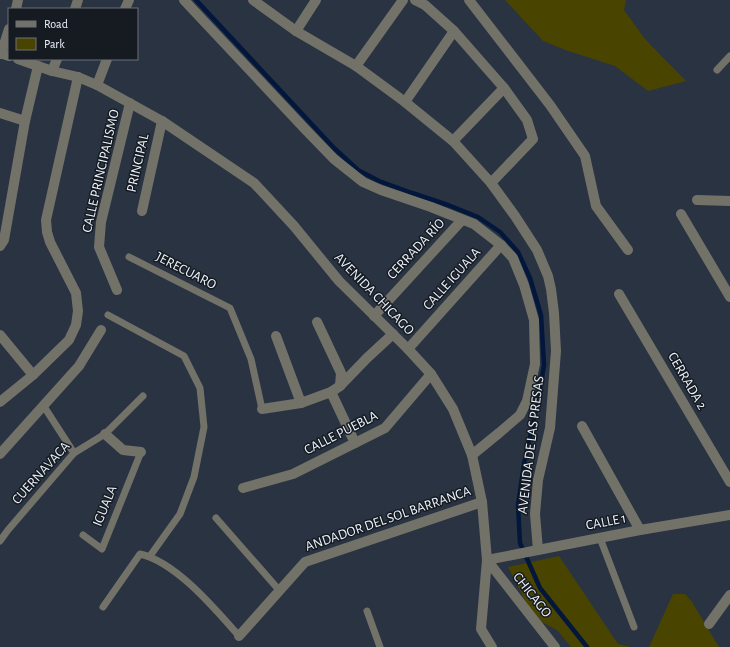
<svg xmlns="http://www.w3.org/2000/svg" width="730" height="647" viewBox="0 0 730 647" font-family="'Alegreya Sans',sans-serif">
<rect width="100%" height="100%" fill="#293342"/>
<g fill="#4a4401">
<path d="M 505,0 L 626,0 L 624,10 L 645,39 L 686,81 L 648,91 L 615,66 L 568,51 L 543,41 Z"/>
<path d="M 559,556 L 618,644 L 631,647 L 571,647 L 557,630 L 534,618 L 508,567 Z"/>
<path d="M 673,594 L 685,594 L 692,602 L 719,647 L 649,647 Z"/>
</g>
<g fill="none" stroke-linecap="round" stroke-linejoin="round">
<path stroke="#02173b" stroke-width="4.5" d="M 196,0 L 334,148 L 358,170 L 379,181 L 412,193 L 448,205 L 478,217 L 500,232 L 518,252 L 530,278 L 541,315 L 544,365 L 539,396 L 524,464 L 518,505 L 520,543 L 540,588 L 587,647"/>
<g stroke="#727269" stroke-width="7">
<path d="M 717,70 L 730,56"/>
<path d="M 129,257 L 230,308 L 251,359 L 262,409"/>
<path d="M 108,315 L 184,356 L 200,388 L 204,427 L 194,477 L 180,514 L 150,556"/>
<path d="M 43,405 L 74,453"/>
<path d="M 216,518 L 279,590"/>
<path d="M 83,535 L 102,549 L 141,452"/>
<path d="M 600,538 L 634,627"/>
<path d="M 0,541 L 8,530 L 74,453 L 105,434 L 143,396"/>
<path d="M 103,607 L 140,554 C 176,562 215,609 239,636"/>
<path d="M 367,611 L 380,647"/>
</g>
<g stroke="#727269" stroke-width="10">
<path d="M 184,0 L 305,129 L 334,159 L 363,182 L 381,190 L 431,207 L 474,224 L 501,245 L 513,258 L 524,285 L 534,320 L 535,364 L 527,401 L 520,415 L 499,433 L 472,455"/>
<path d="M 253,0 L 296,31 L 356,66 L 405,102 L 453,141 L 491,183 L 515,216 L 537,250 L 548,276 L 551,289 L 554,313 L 556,351 L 550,428 L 538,480 L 535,514 L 538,550"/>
<path d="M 415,0 L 425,5 L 454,31 L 504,88 L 527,120 L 533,139 L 491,183"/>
<path d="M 469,0 L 550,105 L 585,156 L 596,206 L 628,250"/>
<path d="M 16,9 L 18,0"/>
<path d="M 75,9 L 78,0"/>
<path d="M 125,9 L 129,0"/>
<path d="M 296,31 L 316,0"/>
<path d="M 1,54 L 9,29"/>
<path d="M 356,66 L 403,0"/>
<path d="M 52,71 L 57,59"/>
<path d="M 97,85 L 107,59"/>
<path d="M 405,102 L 454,31"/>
<path d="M 0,113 L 25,121"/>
<path d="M 453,141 L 504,88"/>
<path d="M 697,200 L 730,201"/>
<path d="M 142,211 L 162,121"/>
<path d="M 681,214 L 730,297"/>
<path d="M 0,246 L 4,240 L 25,121 L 38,66"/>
<path d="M 117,290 L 99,247 L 101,222 L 130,103"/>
<path d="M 619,294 L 730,482"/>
<path d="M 374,316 L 462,220"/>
<path d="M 317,322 L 341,373 L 340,386"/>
<path d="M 0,335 L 33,375"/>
<path d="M 276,336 L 301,403"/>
<path d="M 408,349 L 501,245"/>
<path d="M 331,392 L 355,443"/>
<path d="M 0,402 L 33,375 L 69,340 L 76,325 L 78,311 L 76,293 L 50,242 L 47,232 L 46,220 L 78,77"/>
<path d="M 262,409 L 301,403 L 331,392 L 340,386 L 367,358 L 393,334"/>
<path d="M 582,426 L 640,530"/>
<path d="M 105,434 L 123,450 L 141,452"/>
<path d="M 0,454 L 79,366 L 101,330"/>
<path d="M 243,488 L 293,474 L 385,428 L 431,374"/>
<path d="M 709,624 L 730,595"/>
<path d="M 239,636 L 305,562 L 482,502"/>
<path d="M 555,647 L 487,560 L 640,530 L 730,515"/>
</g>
<g stroke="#727269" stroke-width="10">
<path d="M 0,53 L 9,56"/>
<path d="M 18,59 L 52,71 L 78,77 L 97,85 L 162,121 L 254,183 L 294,226 L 339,281 L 408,349 L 431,374 L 453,409 L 472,455 L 482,502 L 487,560 L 481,629 L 492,647"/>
</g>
</g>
<g text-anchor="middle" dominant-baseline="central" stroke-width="3" stroke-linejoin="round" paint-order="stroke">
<g font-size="14" fill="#ecf3fd" stroke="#161b21">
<text transform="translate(138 163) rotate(-77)">PRINCIPAL</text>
<text transform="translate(101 171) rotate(-77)">CALLE PRINCIPALISMO</text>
<text transform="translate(416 249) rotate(-47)">CERRADA RÍO</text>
<text transform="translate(186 271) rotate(27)">JERECUARO</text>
<text transform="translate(452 279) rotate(-48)">CALLE IGUALA</text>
<text transform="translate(374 294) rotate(46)">AVENIDA CHICAGO</text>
<text transform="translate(687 381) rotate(60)">CERRADA 2</text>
<text transform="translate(341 433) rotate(-27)">CALLE PUEBLA</text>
<text transform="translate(531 445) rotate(-83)">AVENIDA DE LAS PRESAS</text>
<text transform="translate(41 473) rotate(-48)">CUERNAVACA</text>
<text transform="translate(105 506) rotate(-68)">IGUALA</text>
<text transform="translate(388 519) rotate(-19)">ANDADOR DEL SOL BARRANCA</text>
<text transform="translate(606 522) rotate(-11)">CALLE 1</text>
<text transform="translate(532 595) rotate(52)">CHICAGO</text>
</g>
</g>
<rect x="8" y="8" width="130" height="52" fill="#161b21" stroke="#6c7179"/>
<rect x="16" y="21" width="20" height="6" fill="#727269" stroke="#6c7179"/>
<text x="44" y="28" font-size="12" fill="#ecf3fd">Road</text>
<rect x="16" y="38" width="20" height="12" fill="#4a4401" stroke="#6c7179"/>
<text x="44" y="48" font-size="12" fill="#ecf3fd">Park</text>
</svg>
